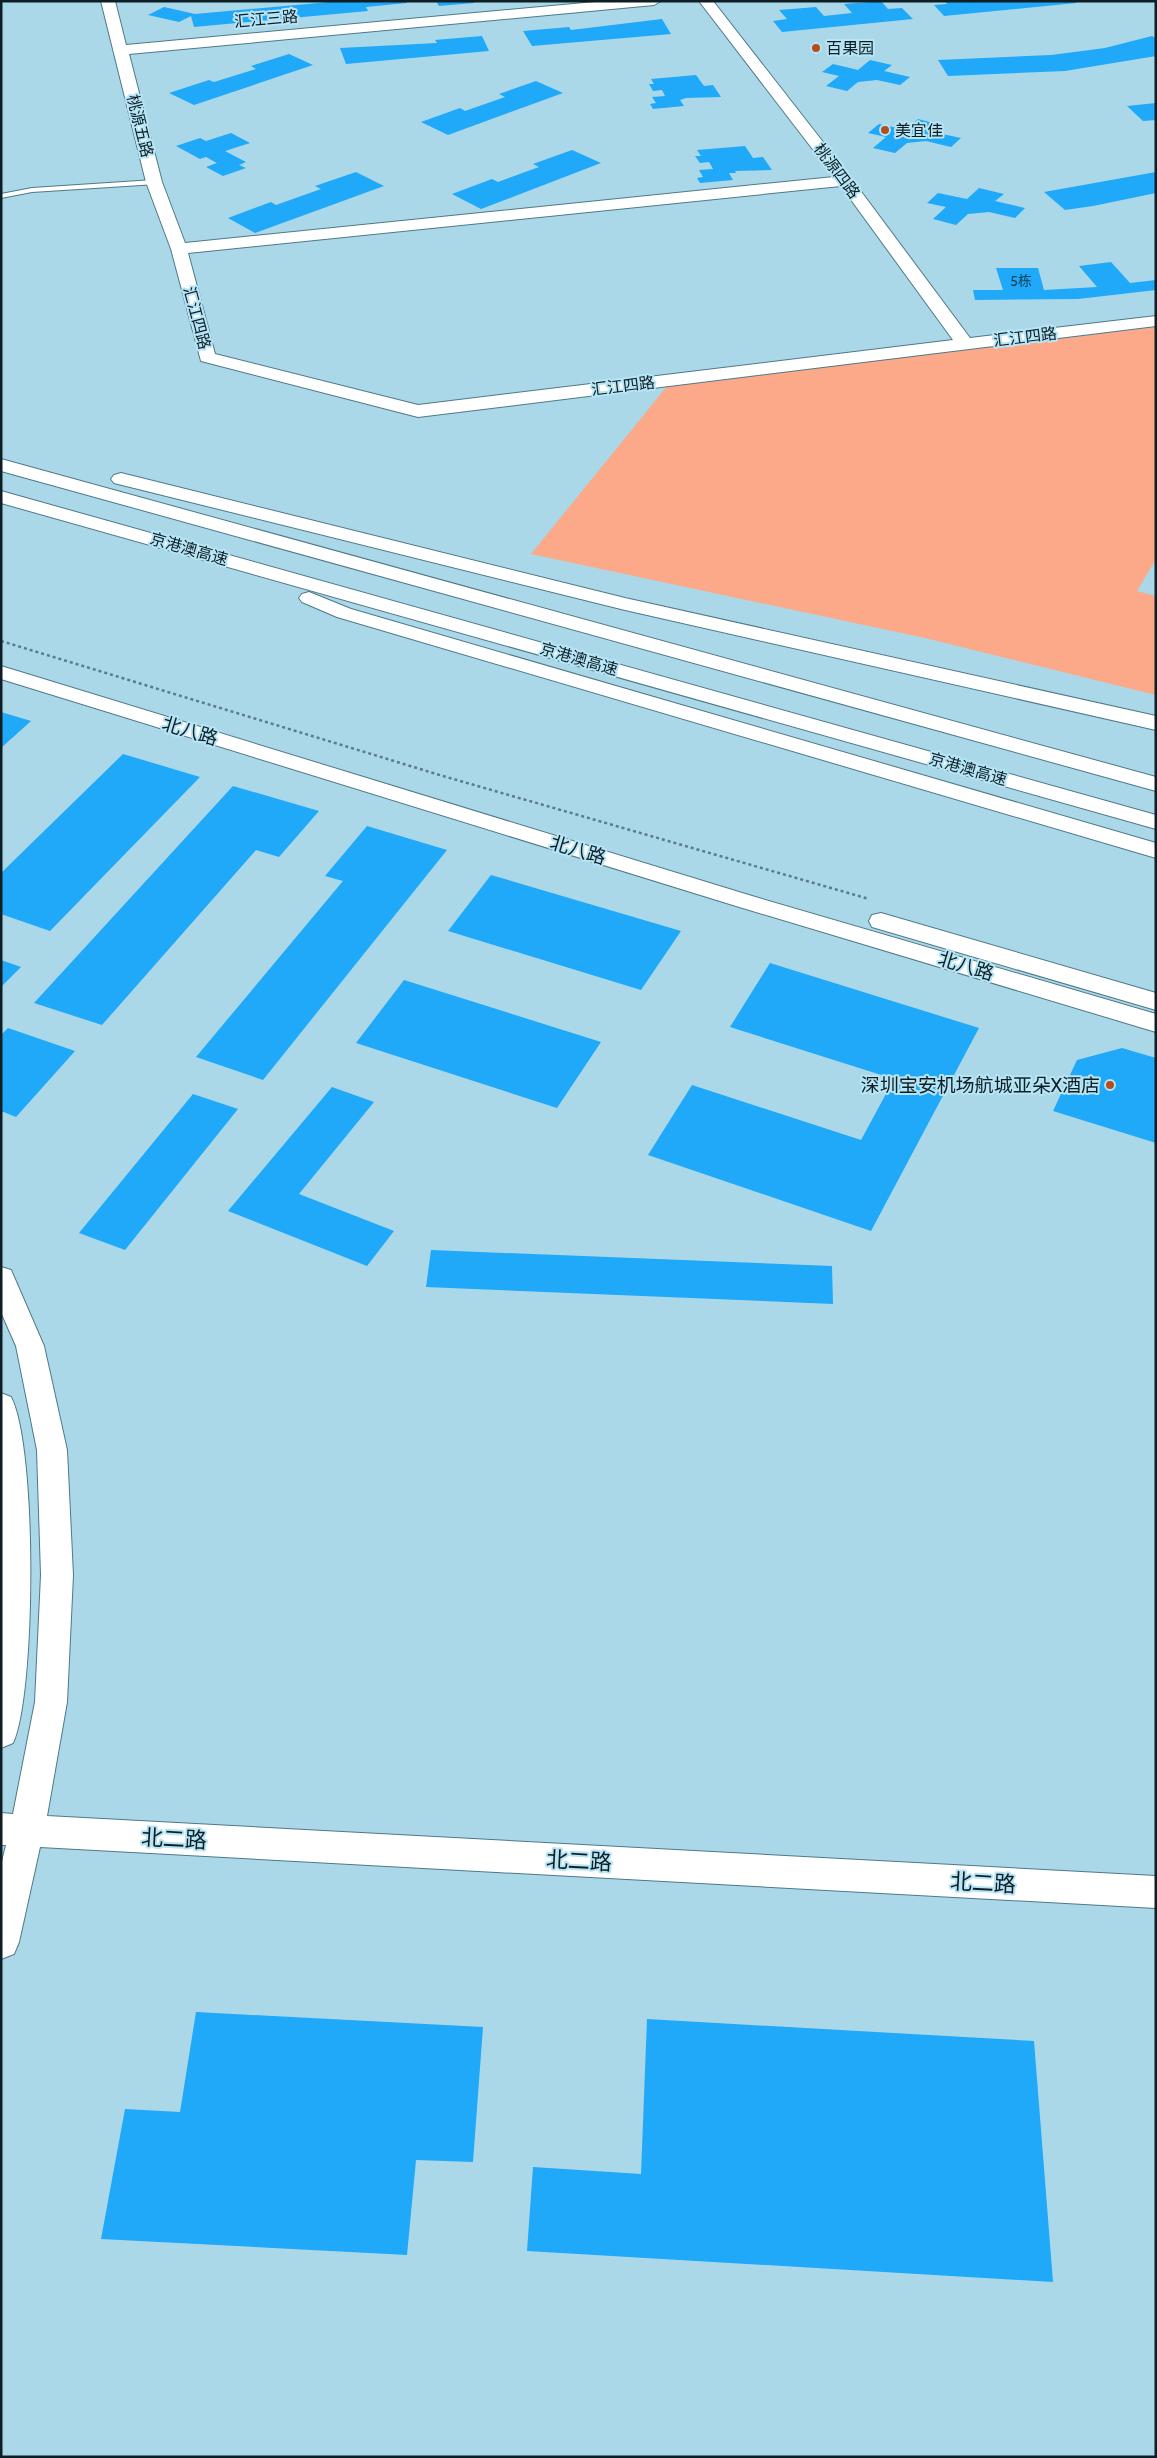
<svg xmlns="http://www.w3.org/2000/svg" width="1157" height="2458" viewBox="0 0 1157 2458" font-family="Cabin,'Noto Sans SC',sans-serif">
<rect width="100%" height="100%" fill="#aad8e8"/>
<path fill="#fba988" d="M 1156,327 L 1156,559 L 1137,591 L 1156,596 L 1156,695 L 925,638 L 531,554 L 668,385 Z"/>
<g fill="#20a8f9">
<path d="M 341,1 L 406,1 L 407,3 L 366,7 L 368,11 L 194,27 L 191,16 L 179,22 L 148,15 L 164,7 L 195,14 Z"/>
<path d="M 436,1 L 474,1 L 474,3 L 439,6 Z"/>
<path d="M 881,1 L 888,9 L 902,8 L 913,19 L 782,32 L 773,21 L 787,19 L 779,10 L 816,7 L 824,16 L 852,13 L 844,4 Z"/>
<path d="M 945,1 L 1076,1 L 1076,3 L 944,16 L 934,5 L 947,4 Z"/>
<path d="M 662,19 L 671,34 L 532,46 L 523,31 L 569,27 L 571,30 Z"/>
<path d="M 482,36 L 489,51 L 346,64 L 340,48 L 437,43 L 435,40 Z"/>
<path d="M 1152,36 L 1156,38 L 1156,56 L 1065,71 L 948,76 L 938,60 L 1051,55 L 1105,48 Z"/>
<path d="M 289,54 L 313,65 L 194,105 L 169,93 L 209,80 L 214,82 L 256,69 L 251,66 Z"/>
<path d="M 870,60 L 892,65 L 884,71 L 910,77 L 900,85 L 877,80 L 858,82 L 847,91 L 826,86 L 839,76 L 822,72 L 833,64 L 858,70 Z"/>
<path d="M 696,75 L 704,86 L 713,85 L 721,97 L 686,98 L 680,100 L 684,106 L 653,109 L 650,104 L 656,103 L 652,97 L 665,96 L 662,90 L 653,91 L 649,84 L 654,84 L 651,79 Z"/>
<path d="M 536,81 L 563,93 L 448,135 L 421,122 L 460,108 L 465,111 L 505,97 L 499,94 Z"/>
<path d="M 1156,103 L 1156,120 L 1143,121 L 1127,106 Z"/>
<path d="M 918,119 L 941,125 L 933,132 L 961,138 L 951,147 L 926,141 L 907,143 L 895,153 L 873,148 L 886,137 L 868,133 L 879,124 L 906,130 Z"/>
<path d="M 231,133 L 250,143 L 225,151 L 246,162 L 239,165 L 246,168 L 223,176 L 206,167 L 217,163 L 206,157 L 200,159 L 176,146 L 200,138 L 206,141 Z"/>
<path d="M 745,146 L 753,158 L 763,157 L 772,170 L 735,171 L 736,173 L 729,173 L 733,180 L 700,183 L 697,178 L 703,177 L 699,170 L 713,169 L 709,162 L 700,163 L 695,156 L 701,156 L 697,150 Z"/>
<path d="M 572,150 L 601,163 L 481,209 L 452,194 L 492,179 L 498,182 L 539,167 L 533,164 Z"/>
<path d="M 356,172 L 384,186 L 255,233 L 228,218 L 271,202 L 276,205 L 321,189 L 315,186 Z"/>
<path d="M 1156,172 L 1156,193 L 1093,206 L 1065,210 L 1044,192 Z"/>
<path d="M 979,188 L 1004,194 L 995,201 L 1025,208 L 1015,218 L 989,212 L 968,214 L 956,225 L 933,219 L 946,207 L 927,203 L 938,193 L 967,199 Z"/>
<path d="M 1111,262 L 1130,283 L 1156,280 L 1156,290 L 1078,299 L 975,300 L 973,290 L 1003,290 L 996,268 L 1038,268 L 1044,290 L 1097,287 L 1079,266 Z"/>
<path d="M 1,712 L 31,721 L 1,748 Z"/>
<path d="M 123,754 L 200,777 L 50,931 L 1,914 L 1,873 Z"/>
<path d="M 233,786 L 319,811 L 279,857 L 256,850 L 102,1025 L 34,1003 Z"/>
<path d="M 367,826 L 447,850 L 263,1080 L 196,1057 L 343,881 L 325,876 Z"/>
<path d="M 491,875 L 681,931 L 641,990 L 448,931 Z"/>
<path d="M 1,960 L 21,967 L 1,987 Z"/>
<path d="M 770,963 L 979,1028 L 871,1231 L 648,1155 L 692,1085 L 861,1140 L 894,1079 L 730,1027 Z"/>
<path d="M 404,980 L 601,1042 L 557,1108 L 356,1043 Z"/>
<path d="M 8,1028 L 75,1051 L 16,1117 L 1,1111 L 1,1035 Z"/>
<path d="M 1122,1048 L 1156,1058 L 1156,1143 L 1053,1111 L 1077,1060 Z"/>
<path d="M 332,1087 L 374,1102 L 299,1194 L 394,1231 L 367,1266 L 228,1211 Z"/>
<path d="M 193,1094 L 238,1109 L 125,1250 L 79,1233 Z"/>
<path d="M 431,1250 L 832,1266 L 833,1304 L 426,1287 Z"/>
<path d="M 196,2012 L 483,2027 L 473,2162 L 416,2160 L 407,2255 L 101,2239 L 125,2109 L 180,2112 Z"/>
<path d="M 647,2019 L 1034,2041 L 1053,2282 L 527,2251 L 533,2167 L 641,2174 Z"/>
</g>
<g fill="none" stroke-linecap="round" stroke-linejoin="round">
<defs>
<path id="lane" d="M 154,180 L 158,182 L 157,184 L 32,192 L 1,198 L 1,194 L 32,188 Z"/>
<path id="street" d="M 101,1 L 115,1 L 126,45 L 606,1 L 661,1 L 654,5 L 129,54 L 162,182 L 185,243 L 834,177 L 699,1 L 713,1 L 851,178 L 970,338 L 1156,316 L 1156,326 L 418,417 L 201,361 L 171,249 L 146,182 ZM 841,186 L 953,340 L 418,405 L 215,354 L 188,253 Z"/>
<g id="secondary">
<path d="M 1,666 L 752,896 L 1156,1014 L 1156,1032 L 736,906 L 1,679 Z"/>
<path d="M 881,913 L 1156,993 L 1156,1010 L 872,927 L 869,921 L 872,915 Z"/>
<path d="M 1,1267 L 11,1270 L 44,1346 L 67,1450 L 73,1575 L 67,1702 L 47,1816 L 1156,1876 L 1156,1908 L 40,1847 L 19,1942 L 14,1954 L 1,1959 L 1,1866 L 6,1845 L 1,1845 L 1,1813 L 13,1814 L 35,1702 L 41,1575 L 37,1450 L 16,1346 L 1,1312 Z"/>
<path d="M 1,1393 L 11,1397 C 37,1446 36,1693 13,1743 L 1,1748 Z"/>
</g>
<g id="highway">
<path d="M 1,459 L 1156,777 L 1156,791 L 1,471 Z"/>
<path d="M 121,473 L 625,598 L 1156,716 L 1156,730 L 625,610 L 114,483 L 111,479 L 114,475 Z"/>
<path d="M 1,491 L 1156,815 L 1156,829 L 1,503 Z"/>
<path d="M 309,592 L 351,609 L 1156,843 L 1156,858 L 337,617 L 302,602 L 299,598 L 302,594 Z"/>
</g>
</defs>
<use href="#lane" stroke="#4e7988" stroke-width="2"/>
<use href="#street" stroke="#4e7988" stroke-width="2"/>
<use href="#secondary" stroke="#4e7988" stroke-width="2"/>
<use href="#highway" stroke="#4e7988" stroke-width="2"/>
<path stroke="#5c7c87" stroke-width="2.5" stroke-dasharray="3 3" stroke-linecap="butt" d="M 1,641 L 443,776 L 869,899"/>
<use href="#lane" fill="#fff" fill-rule="evenodd"/>
<use href="#street" fill="#fff" fill-rule="evenodd"/>
<use href="#secondary" fill="#fff" fill-rule="evenodd"/>
<use href="#highway" fill="#fff" fill-rule="evenodd"/>
</g>
<g fill="#b44e21" stroke="#b7e5f6" stroke-width="2">
<circle cx="816" cy="48" r="5"/>
<circle cx="885" cy="130" r="5"/>
<circle cx="1110" cy="1085" r="5"/>
</g>
<g text-anchor="middle" dominant-baseline="central" stroke-width="4" stroke-linejoin="round" paint-order="stroke">
<g font-size="14" fill="#12415a">
<text x="1021" y="281">5栋</text>
</g>
<g font-size="16" fill="#0d1f25" stroke="#b7e5f6">
<text transform="translate(266 19) rotate(-5)">汇江三路</text>
<text transform="translate(140 126) rotate(76)">桃源五路</text>
<text transform="translate(837 171) rotate(53)">桃源四路</text>
<text transform="translate(197 318) rotate(75)">汇江四路</text>
<text transform="translate(1025 337) rotate(-7)">汇江四路</text>
<text transform="translate(623 386) rotate(-7)">汇江四路</text>
<text transform="translate(189 549) rotate(16)">京港澳高速</text>
<text transform="translate(579 659) rotate(16)">京港澳高速</text>
<text transform="translate(968 769) rotate(16)">京港澳高速</text>
</g>
<g font-size="16" fill="#0d1f25" stroke="#b7e5f6" text-anchor="start">
<text x="826" y="48">百果园</text>
<text x="895" y="130">美宜佳</text>
</g>
<g font-size="19" fill="#0d1f25" stroke="#b7e5f6">
<text transform="translate(190 731) rotate(17)">北八路</text>
<text transform="translate(578 850) rotate(17)">北八路</text>
<text transform="translate(966 966) rotate(17)">北八路</text>
</g>
<g font-size="19" fill="#0d1f25" stroke="#b7e5f6" text-anchor="end">
<text x="1100" y="1085">深圳宝安机场航城亚朵X酒店</text>
</g>
<g font-size="22" fill="#0d1f25" stroke="#b7e5f6">
<text transform="translate(174 1839) rotate(3)">北二路</text>
<text transform="translate(579 1861) rotate(3)">北二路</text>
<text transform="translate(983 1883) rotate(3)">北二路</text>
</g>
</g>
<rect width="1157" height="2458" fill="none" stroke="#0d1f25" stroke-width="5"/>
</svg>
